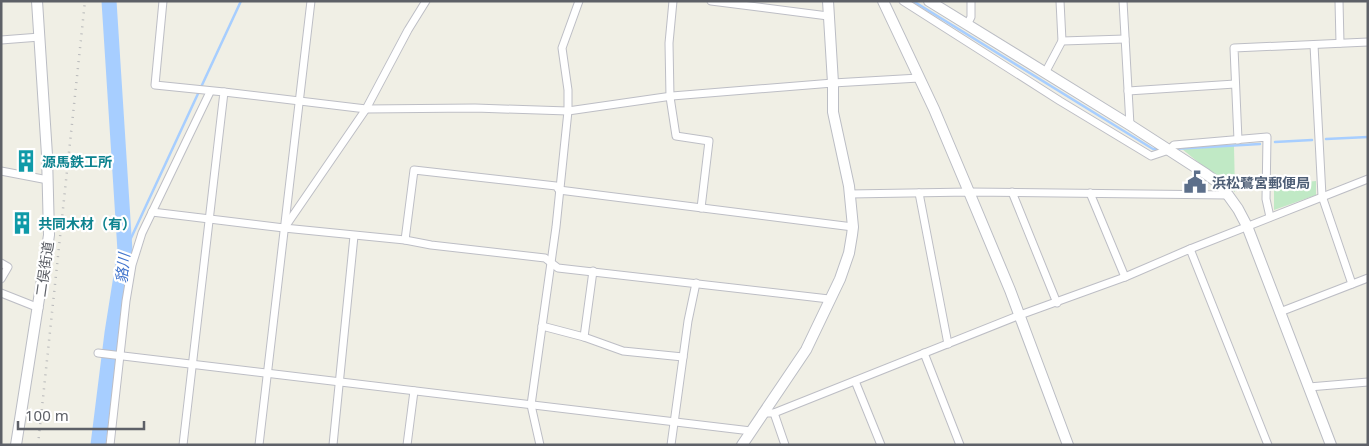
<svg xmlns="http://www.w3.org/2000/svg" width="1369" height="446" viewBox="0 0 1369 446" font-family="'Noto Sans','Noto Sans JP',sans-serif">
<rect width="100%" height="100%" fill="#f0efe5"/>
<g fill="#c0e9c5">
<path d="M 1234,146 L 1235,192 L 1182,149 Z"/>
<path d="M 1316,181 L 1316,195 L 1274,210 L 1274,189 L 1294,188 L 1294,183 Z"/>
</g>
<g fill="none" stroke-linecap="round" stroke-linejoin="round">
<g stroke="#a7ceff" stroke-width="2.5">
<path d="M 913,1 L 1153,149 L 1160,149"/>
<path d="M 1326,139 L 1368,137"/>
<path d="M 1275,142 L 1312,140"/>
<path d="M 1173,149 L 1260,144"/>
<path d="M 125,251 L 241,1"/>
</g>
<path stroke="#a7ceff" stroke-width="15" d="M 98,445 L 112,333 L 125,251 L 109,1"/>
<defs>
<g id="street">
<path d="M 163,1 L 155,85 L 224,92 L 183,445"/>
<path d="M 673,1 L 669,43 L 670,97 L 676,136 L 709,141 L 701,208"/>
<path d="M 711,1 L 828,16"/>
<path d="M 903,1 L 1060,101 L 1151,156 L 1169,150 L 1174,145 L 1267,137 L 1266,199 L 1270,217"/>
<path d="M 1123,1 L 1130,125"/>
<path d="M 1339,1 L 1340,43"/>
<path d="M 967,25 L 971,17 L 971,1"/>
<path d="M 1,40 L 40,37"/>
<path d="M 1062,41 L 1125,39"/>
<path d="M 1314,45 L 1322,196 L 1352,284"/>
<path d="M 1045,73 L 1062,41 L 1060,1"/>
<path d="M 1128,91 L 1235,84"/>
<path d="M 224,92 L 366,109 L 475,108 L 568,111 L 672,96 L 833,83 L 919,78"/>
<path d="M 1238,140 L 1234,48 L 1368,42"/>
<path d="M 1,171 L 48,180"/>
<path d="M 1012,192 L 1057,303"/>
<path d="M 919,193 L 948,344"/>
<path d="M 1090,193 L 1125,277"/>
<path d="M 850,194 L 969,192 L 1228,195"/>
<path d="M 152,212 L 284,228 L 405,240 L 431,245 L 545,258 L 558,268 L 829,299"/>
<path d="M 285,227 L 366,109 L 408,30 L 426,1"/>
<path d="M 405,240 L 414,170 L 556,186 L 559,190 L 853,227"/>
<path d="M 1190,249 L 1368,179"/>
<path d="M 1,263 L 8,267 L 1,279"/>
<path d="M 1,293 L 39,308"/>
<path d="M 1280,312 L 1368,278"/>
<path d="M 542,326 L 584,337 L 623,351 L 683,357"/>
<path d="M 584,337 L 593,271"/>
<path d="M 98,353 L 751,431"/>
<path d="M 924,353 L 960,445"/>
<path d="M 855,381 L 881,445"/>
<path d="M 1309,387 L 1368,382"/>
<path d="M 762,413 L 774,413 L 1020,315 L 1125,277 L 1190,249 L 1268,445"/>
<path d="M 774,413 L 785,445"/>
<path d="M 110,445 L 126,301 L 132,265 L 142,233 L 210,92"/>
<path d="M 259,445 L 311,1"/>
<path d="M 333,445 L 354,236"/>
<path d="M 407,445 L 414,391"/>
<path d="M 540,445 L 531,405 L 556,227 L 568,111 L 568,90 L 562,48 L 579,1"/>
<path d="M 671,445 L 688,321 L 696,283"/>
</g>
<g id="secondary">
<path d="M 883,1 L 934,109 L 969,192 L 1010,290 L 1068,445"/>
<path d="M 929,1 L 1130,125 L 1206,174 L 1217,182 L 1228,195 L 1238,209 L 1247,226 L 1331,445"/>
<path d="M 16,445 L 49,235 L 47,155 L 37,1"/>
<path d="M 742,445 L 806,350 L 840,279 L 849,253 L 852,235 L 853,227 L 849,186 L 833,112 L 833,83 L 828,1"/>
</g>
</defs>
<use href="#street" stroke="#bdbec5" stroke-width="9"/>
<use href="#secondary" stroke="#bbbdc4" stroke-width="12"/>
<use href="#street" stroke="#fff" stroke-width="7"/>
<use href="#secondary" stroke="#fff" stroke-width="10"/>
<path stroke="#b8b9ba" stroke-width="2.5" stroke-dasharray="1 6" stroke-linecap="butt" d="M 38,445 L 85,1"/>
</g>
<defs>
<symbol id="building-bare" viewBox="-9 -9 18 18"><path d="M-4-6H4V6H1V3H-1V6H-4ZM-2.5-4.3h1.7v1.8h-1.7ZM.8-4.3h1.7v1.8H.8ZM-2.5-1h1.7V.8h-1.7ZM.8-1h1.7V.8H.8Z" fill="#0f9aa8" stroke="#fff" stroke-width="2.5" paint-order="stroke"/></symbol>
<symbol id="civic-bare" viewBox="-9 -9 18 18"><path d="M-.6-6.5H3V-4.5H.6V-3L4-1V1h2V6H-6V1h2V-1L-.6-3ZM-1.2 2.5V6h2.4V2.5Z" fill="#5c6f8a" stroke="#fff" stroke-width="2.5" paint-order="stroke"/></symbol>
</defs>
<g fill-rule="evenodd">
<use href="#building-bare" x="10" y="145" width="32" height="32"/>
<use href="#civic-bare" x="1179" y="166" width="32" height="32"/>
<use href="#building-bare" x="6" y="207" width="32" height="32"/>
</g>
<g text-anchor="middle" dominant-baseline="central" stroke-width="4.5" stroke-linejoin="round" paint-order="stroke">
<g font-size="14" font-weight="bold" fill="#0d838f" stroke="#fff" text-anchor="start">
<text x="42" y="161">源馬鉄工所</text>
<text x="38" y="223">共同木材（有）</text>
</g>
<g font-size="14" font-weight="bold" fill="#4e5e75" stroke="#fff" text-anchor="start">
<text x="1212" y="182">浜松鷺宮郵便局</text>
</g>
<g font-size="14" fill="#5d6067" stroke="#fff">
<text transform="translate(44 269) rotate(-82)">二俣街道</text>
</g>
<g font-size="15" font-style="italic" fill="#3f73cc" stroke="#fff">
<text transform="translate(122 268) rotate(-84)">貉川</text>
</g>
</g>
<rect width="1369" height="446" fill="none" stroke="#5d6067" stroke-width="5"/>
<path d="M18 421v8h126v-8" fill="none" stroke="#5d6067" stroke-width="2.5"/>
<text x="25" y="421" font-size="15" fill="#5d6067" stroke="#ffffff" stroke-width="4" paint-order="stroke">100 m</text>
</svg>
